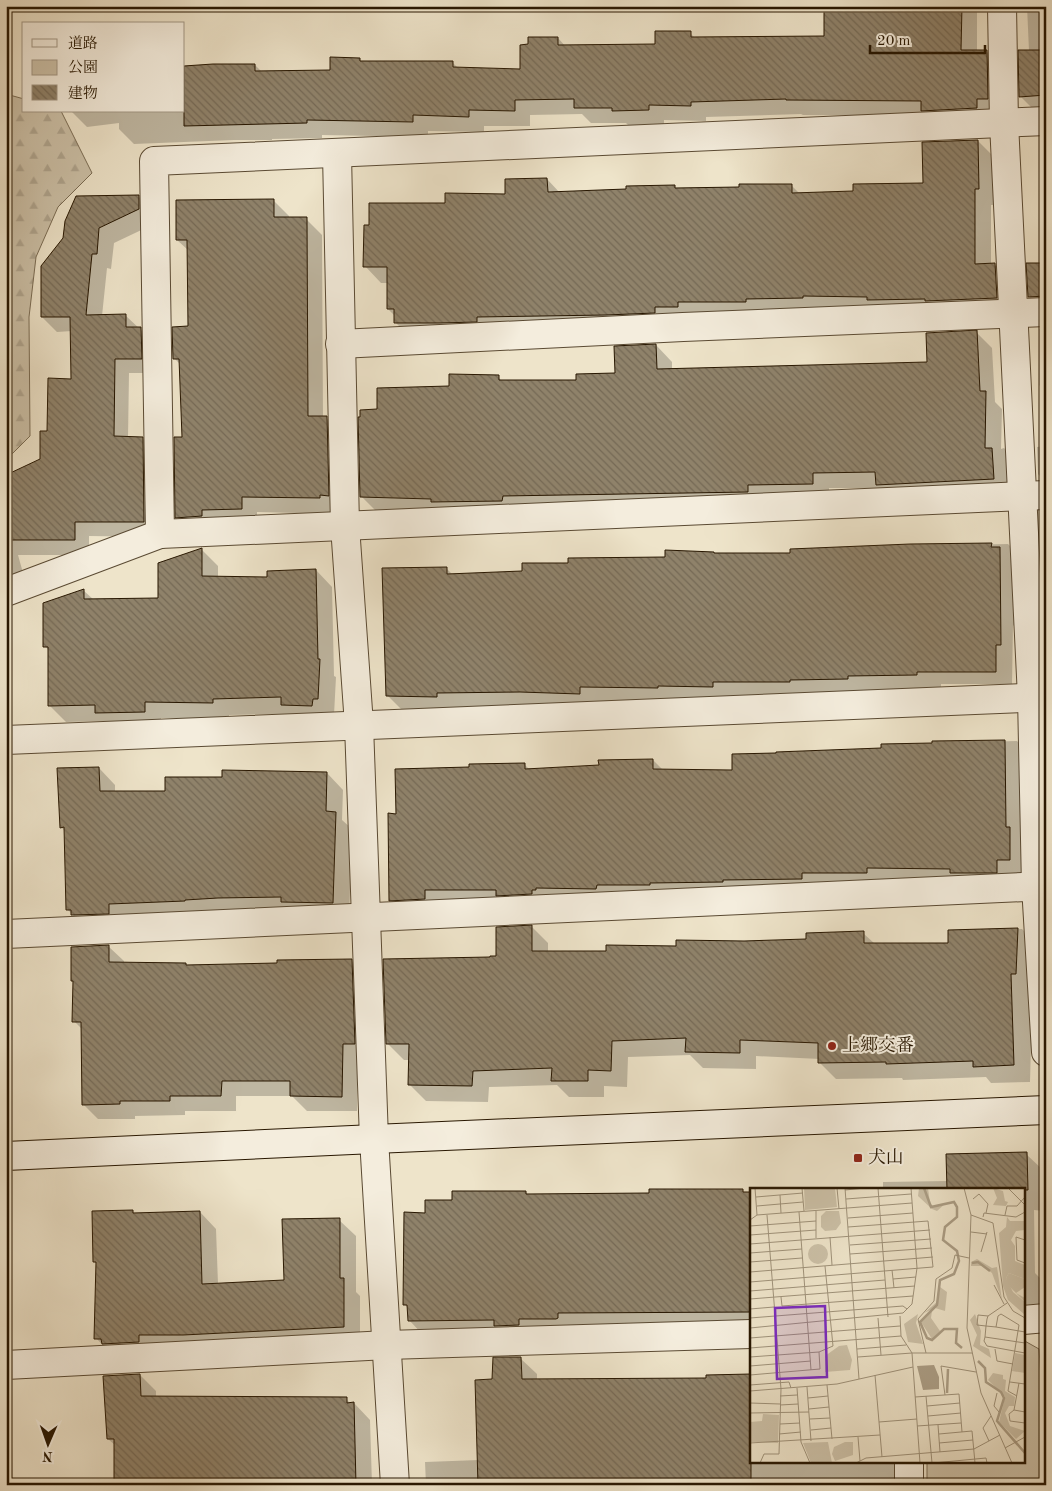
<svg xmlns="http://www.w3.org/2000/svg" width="1052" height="1491" viewBox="0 0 1052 1491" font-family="'Old Standard TT','Noto Serif JP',serif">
<defs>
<pattern id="forest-firs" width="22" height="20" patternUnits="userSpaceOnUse" patternTransform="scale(1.25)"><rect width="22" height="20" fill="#ccc1a8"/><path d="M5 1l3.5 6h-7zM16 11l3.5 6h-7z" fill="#afa58f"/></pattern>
<pattern id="building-back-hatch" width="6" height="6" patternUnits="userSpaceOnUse" patternTransform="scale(1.25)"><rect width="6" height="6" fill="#8f826a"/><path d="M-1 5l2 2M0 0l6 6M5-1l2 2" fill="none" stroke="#756955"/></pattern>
</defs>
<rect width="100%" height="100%" fill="#eee4ca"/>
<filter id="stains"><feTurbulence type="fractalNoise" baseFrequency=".004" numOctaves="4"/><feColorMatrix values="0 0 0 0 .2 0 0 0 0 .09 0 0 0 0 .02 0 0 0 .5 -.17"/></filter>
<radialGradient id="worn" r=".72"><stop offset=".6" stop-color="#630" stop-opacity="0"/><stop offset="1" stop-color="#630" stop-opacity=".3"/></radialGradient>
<path fill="#ccc1a8" stroke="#7a6c54" d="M 1023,1340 L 1039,1349 L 1046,1452 L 1046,1485 L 927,1485 L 927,1462 L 1023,1462 Z"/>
<path fill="url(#forest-firs)" stroke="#7a6c54" d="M 6,94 L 24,99 L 24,111 L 61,111 L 92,173 L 58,207 L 36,257 L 29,317 L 30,436 L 6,460 Z"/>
<g fill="#0003">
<path d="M 828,6 L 977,6 L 977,52 L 987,52 L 1002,67 L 1003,114 L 928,116 L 803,115 L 801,114 L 706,117 L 706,121 L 664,120 L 664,125 L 629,126 L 626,123 L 591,123 L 582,114 L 530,115 L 530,126 L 484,126 L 484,132 L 428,131 L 428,137 L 322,135 L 322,138 L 272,139 L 272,140 L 234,140 L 134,144 L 119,129 L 119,123 L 87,127 L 71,111 L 184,111 L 184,67 L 214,65 L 255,65 L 262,72 L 331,71 L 359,59 L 362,63 L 453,63 L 458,68 L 521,70 L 558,38 L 566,47 L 656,46 L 690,33 L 695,38 L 828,37 Z"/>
<path d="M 1027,6 L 1046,6 L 1046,112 L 1037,113 L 1020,96 L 1029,51 Z"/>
<path d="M 978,141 L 994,157 L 995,205 L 991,205 L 991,265 L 995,265 L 1011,281 L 1013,314 L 412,339 L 395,322 L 395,316 L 388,309 L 388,283 L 381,283 L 365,266 L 446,205 L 507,195 L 547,179 L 560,193 L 674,187 L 676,189 L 792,186 L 800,194 L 854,192 L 924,184 Z"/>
<path d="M 1043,178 L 1046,178 L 1045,313 L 1029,297 L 1041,264 L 1041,244 L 1044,244 Z"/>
<path d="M 138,196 L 153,211 L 154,224 L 114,243 L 111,269 L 107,268 L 102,316 L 126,316 L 155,343 L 156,373 L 129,373 L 128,438 L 142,438 L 157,453 L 159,537 L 89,536 L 89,555 L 18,555 L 25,580 L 6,585 L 6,476 L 41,460 L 48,432 L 72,380 L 72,331 L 57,332 L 42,317 L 42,266 Z"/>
<path d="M 273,200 L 289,216 L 289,219 L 306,219 L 322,235 L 323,418 L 326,418 L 343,434 L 336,514 L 257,512 L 257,525 L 193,533 L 177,517 L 183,438 L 181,365 L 174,358 L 190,328 L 188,250 L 177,240 Z"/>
<path d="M 1039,329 L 1046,329 L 1046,392 L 1039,385 Z"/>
<path d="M 976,332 L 992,348 L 995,402 L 1002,409 L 1001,449 L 1004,448 L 1020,465 L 1021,491 L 893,500 L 881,488 L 829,488 L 829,500 L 378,513 L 361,496 L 378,410 L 450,388 L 498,377 L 503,382 L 577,382 L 616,374 L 656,345 L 672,362 L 672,370 L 928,363 Z"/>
<path d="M 1046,427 L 1046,482 L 1038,474 L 1037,447 L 1045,446 Z"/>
<path d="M 1008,544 L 1024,560 L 1028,640 L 1013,625 L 1012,684 L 941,684 L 941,687 L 932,687 L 932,690 L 404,712 L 387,695 L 446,568 L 453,575 L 523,572 L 570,564 L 666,559 L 714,553 L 715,554 L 791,554 L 854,547 Z"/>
<path d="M 1041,544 L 1046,544 L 1046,632 Z"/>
<path d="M 201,549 L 218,566 L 218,578 L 268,578 L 316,570 L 332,587 L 334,676 L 336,677 L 334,715 L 299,721 L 292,714 L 229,715 L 229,719 L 161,718 L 161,728 L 113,729 L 106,721 L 66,722 L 49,705 L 49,651 L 45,646 L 83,590 L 94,600 L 159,600 Z"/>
<path d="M 1017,741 L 1033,758 L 1036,876 L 407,917 L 390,900 L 398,815 L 524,764 L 530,770 L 600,766 L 653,760 L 663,770 L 733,771 L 882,749 L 933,744 L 933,743 Z"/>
<path d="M 99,768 L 115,785 L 115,792 L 167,793 L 223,779 L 327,773 L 343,790 L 342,820 L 352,829 L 349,919 L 89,931 L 67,909 L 65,831 L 61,827 Z"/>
<path d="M 532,927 L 548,943 L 548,952 L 607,952 L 744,942 L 808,940 L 863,933 L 875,944 L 949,944 L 949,931 L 1022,929 L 1039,946 L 1033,973 L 1030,1082 L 991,1083 L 986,1077 L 903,1080 L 902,1078 L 836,1079 L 820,1063 L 820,1059 L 756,1056 L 756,1069 L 703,1068 L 690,1055 L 628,1057 L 627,1087 L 604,1086 L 604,1097 L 569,1097 L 557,1085 L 489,1087 L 488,1102 L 426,1101 L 410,1085 L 410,1060 L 404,1060 L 387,1043 L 498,957 Z"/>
<path d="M 108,946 L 124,961 L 124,963 L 186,964 L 187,966 L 351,960 L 366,976 L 369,1059 L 357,1059 L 357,1111 L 307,1111 L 292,1096 L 236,1096 L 236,1111 L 185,1111 L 185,1115 L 135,1116 L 135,1119 L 98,1119 L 83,1104 L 83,1030 L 74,1021 L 74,983 L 72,981 Z"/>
<path d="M 1026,1154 L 1043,1170 L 1044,1211 L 1034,1210 L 1035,1273 L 1040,1278 L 1040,1318 L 1023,1318 L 1023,1190 L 883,1190 L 883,1182 L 948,1181 Z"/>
<path d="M 651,1191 L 751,1192 L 751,1328 L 425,1337 L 409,1320 L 408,1308 L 404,1304 L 427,1214 L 453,1202 L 526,1192 L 528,1195 L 651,1194 Z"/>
<path d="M 133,1212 L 135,1214 L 200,1212 L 216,1229 L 218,1284 L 285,1281 L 339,1220 L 356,1236 L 356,1292 L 360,1296 L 360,1343 L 112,1355 L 96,1338 L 97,1264 L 94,1262 Z"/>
<path d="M 520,1358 L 537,1374 L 537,1380 L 707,1379 L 751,1462 L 899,1462 L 899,1485 L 426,1485 L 425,1462 L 479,1460 L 493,1380 Z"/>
<path d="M 140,1375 L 156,1391 L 156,1398 L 346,1399 L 351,1404 L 354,1403 L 370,1420 L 372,1485 L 115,1485 L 116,1446 L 108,1439 Z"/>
<path d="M 6,1382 L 7,1401 L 11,1404 L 13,1485 L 6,1485 Z"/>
</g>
<g fill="url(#building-back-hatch)" stroke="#281701">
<path d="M 824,6 L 962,6 L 961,50 L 987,50 L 988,99 L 977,99 L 977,108 L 921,111 L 921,101 L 786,100 L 786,99 L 691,102 L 691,106 L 649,105 L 649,110 L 612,111 L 612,108 L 574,108 L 574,99 L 515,100 L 515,111 L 469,110 L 469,117 L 413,115 L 413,122 L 307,120 L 307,123 L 184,126 L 184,66 L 213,64 L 255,64 L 255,71 L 330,70 L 330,57 L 360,58 L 360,61 L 453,61 L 453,67 L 520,69 L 520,45 L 528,44 L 528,37 L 558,37 L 558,45 L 655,44 L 655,31 L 691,31 L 691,37 L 824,36 Z"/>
<path d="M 1018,50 L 1046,50 L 1046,95 L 1019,97 Z"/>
<path d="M 978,140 L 979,189 L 975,189 L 975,264 L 995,263 L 997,298 L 925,301 L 925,299 L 867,300 L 867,297 L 803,296 L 803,298 L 746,299 L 746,302 L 678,302 L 678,307 L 655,307 L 655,313 L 606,315 L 477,317 L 477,322 L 439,323 L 394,323 L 394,309 L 387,309 L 387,267 L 363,267 L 364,225 L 369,225 L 369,203 L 445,203 L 445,193 L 505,194 L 505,179 L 547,178 L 548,192 L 626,189 L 626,186 L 675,185 L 675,188 L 739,187 L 739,184 L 792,184 L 792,193 L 853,191 L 853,184 L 923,183 L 922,142 Z"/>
<path d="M 139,195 L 139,209 L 99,228 L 97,254 L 92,254 L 86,315 L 126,314 L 126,327 L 141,327 L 142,359 L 115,359 L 114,436 L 143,437 L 144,522 L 75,522 L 75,540 L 6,540 L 6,475 L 40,459 L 40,431 L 47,431 L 48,378 L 71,379 L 70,317 L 41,317 L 41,266 L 63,238 L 65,221 L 76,196 Z"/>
<path d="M 274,199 L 274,217 L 307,217 L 308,416 L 327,416 L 329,496 L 320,495 L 320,498 L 242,497 L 242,509 L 202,510 L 202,516 L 175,518 L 174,437 L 182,437 L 179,359 L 173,359 L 172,327 L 188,326 L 187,240 L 176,240 L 176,200 Z"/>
<path d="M 1026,263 L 1046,263 L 1046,296 L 1028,297 Z"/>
<path d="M 977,330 L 980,391 L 986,391 L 985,448 L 992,448 L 994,479 L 876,485 L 875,472 L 813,473 L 813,484 L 748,485 L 748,492 L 503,496 L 502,501 L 431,502 L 431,499 L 360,497 L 358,417 L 360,417 L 360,410 L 377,409 L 377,388 L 449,386 L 449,374 L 499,375 L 499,380 L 576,380 L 576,374 L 615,373 L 614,346 L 656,344 L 657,369 L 927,362 L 926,333 Z"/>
<path d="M 992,543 L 991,547 L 1000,547 L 1001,645 L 996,645 L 996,672 L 917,672 L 917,675 L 848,676 L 848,679 L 790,680 L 790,682 L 713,682 L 713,687 L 658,686 L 658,688 L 580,687 L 580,694 L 520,692 L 437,693 L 437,697 L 386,696 L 382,568 L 447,567 L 447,574 L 522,571 L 522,563 L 568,563 L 568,558 L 665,557 L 665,550 L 714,552 L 714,553 L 790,553 L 790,549 L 910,544 Z"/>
<path d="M 202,548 L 202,576 L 267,577 L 267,571 L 316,569 L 318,659 L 320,659 L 318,699 L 313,699 L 312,706 L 281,705 L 281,697 L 213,699 L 213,703 L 145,702 L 145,712 L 95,713 L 95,705 L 48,706 L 48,647 L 43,647 L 43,603 L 84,589 L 84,599 L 158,598 L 158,563 Z"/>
<path d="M 1005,740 L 1006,827 L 1010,827 L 1010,860 L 997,860 L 997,873 L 950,873 L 950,869 L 867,868 L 867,873 L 802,873 L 802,879 L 723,880 L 723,882 L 650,883 L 650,885 L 597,885 L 596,889 L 536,888 L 536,890 L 532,890 L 532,894 L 496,896 L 496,890 L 425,890 L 425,899 L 389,901 L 388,813 L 396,814 L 395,769 L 469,767 L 469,764 L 525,763 L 525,769 L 599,765 L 598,760 L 653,759 L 653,769 L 732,770 L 732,754 L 776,753 L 776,752 L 881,748 L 881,744 L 932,743 L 932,741 Z"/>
<path d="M 99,767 L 100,791 L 165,791 L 165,777 L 222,777 L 222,770 L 327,772 L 326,811 L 336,812 L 333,903 L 281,902 L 281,897 L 218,898 L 185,900 L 185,901 L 109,904 L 109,914 L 71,915 L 71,910 L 66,910 L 64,827 L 60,828 L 57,768 Z"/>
<path d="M 532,925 L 532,951 L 606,951 L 606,945 L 676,946 L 676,940 L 744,941 L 806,939 L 806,933 L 864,931 L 864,943 L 948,943 L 948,930 L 1018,928 L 1016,974 L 1011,974 L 1014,1065 L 973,1067 L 973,1061 L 886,1064 L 886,1062 L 818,1063 L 818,1043 L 740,1040 L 740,1053 L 685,1052 L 686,1038 L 612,1041 L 611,1071 L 588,1070 L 588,1081 L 551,1081 L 552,1068 L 473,1071 L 472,1086 L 408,1085 L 409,1044 L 386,1044 L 383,959 L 490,957 L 490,956 L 496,956 L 496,927 Z"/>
<path d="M 109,945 L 109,962 L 186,963 L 186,965 L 277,963 L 277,960 L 352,959 L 355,1044 L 343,1044 L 342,1097 L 290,1096 L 290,1081 L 222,1081 L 221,1096 L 170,1096 L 170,1101 L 120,1101 L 120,1104 L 82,1105 L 81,1022 L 72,1022 L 73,981 L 71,981 L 71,947 Z"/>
<path d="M 1027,1152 L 1028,1190 L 947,1190 L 946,1154 Z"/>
<path d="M 649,1189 L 743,1189 L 743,1192 L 751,1192 L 751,1312 L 558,1313 L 558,1318 L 556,1319 L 519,1319 L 519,1325 L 494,1326 L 494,1320 L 408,1321 L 407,1305 L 403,1305 L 404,1212 L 425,1213 L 425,1200 L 452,1200 L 452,1191 L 526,1191 L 526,1194 L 649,1193 Z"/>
<path d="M 133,1210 L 133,1213 L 200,1211 L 202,1284 L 284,1280 L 282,1219 L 340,1218 L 340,1278 L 344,1278 L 344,1327 L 183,1335 L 139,1335 L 139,1342 L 102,1344 L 101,1339 L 94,1339 L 96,1262 L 93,1262 L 92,1211 Z"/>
<path d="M 493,1357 L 521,1357 L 522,1379 L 706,1378 L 706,1375 L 751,1374 L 751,1485 L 478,1485 L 475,1380 L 492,1379 Z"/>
<path d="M 140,1374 L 141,1396 L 347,1397 L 347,1403 L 354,1402 L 356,1485 L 114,1485 L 114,1439 L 107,1439 L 103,1376 Z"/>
</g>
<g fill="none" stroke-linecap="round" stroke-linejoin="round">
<defs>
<g id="street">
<path d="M 1002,6 L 1004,123 L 1032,697 L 1036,886 L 1046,1052"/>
<path d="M 337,154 L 345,526 L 359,725 L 374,1139 L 395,1485"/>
<path d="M 340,344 L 683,327 L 1046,312"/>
<path d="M 160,534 L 1046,495"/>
<path d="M 6,592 L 160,534 L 154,161 L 1046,121"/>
<path d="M 6,740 L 1046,697"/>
<path d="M 6,934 L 1046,886"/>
<path d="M 1023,1320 L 1046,1318"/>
<path d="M 6,1365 L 387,1345 L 751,1334"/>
<path d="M 909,1485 L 909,1462"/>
</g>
<path id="secondary" d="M 6,1156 L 374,1139 L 1046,1110"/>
</defs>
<use href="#street" stroke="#5a4a33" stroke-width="30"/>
<use href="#secondary" stroke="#281701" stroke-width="30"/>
<use href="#street" stroke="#f4eddd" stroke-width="28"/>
<use href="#secondary" stroke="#f4eddd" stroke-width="28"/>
</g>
<g fill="#8f2418" stroke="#f4eddd" stroke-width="2">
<circle cx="832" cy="1046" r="5"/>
<rect x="853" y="1153" width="10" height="10" rx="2.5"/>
</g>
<g text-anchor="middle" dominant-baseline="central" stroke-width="4" stroke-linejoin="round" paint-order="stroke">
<g font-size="18" fill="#281701" stroke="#f4eddd" text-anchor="start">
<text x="842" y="1046">上郷交番</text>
<text x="868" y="1158">犬山</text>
</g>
</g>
<g transform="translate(750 1188)">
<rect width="275" height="275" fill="#eee4ca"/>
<path d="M 54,0 L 85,0 L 87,19 L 55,22 ZM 259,85 L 275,91 L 275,99 L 266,105 L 275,110 L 275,114 L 258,97 L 256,90 ZM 182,123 L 181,130 L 190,143 L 182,151 L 171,134 ZM 168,126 L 166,135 L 173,156 L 158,154 L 154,136 ZM 265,165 L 275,167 L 275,185 L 262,183 ZM 13,226 L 29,227 L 28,255 L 0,254 L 0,234 L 12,233 ZM 78,254 L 82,275 L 61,275 L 53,255 Z" fill="#ccc1a8"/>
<path d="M 169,0 L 178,0 L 180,15 L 183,18 L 196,15 L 187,23 L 182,21 L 168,8 ZM 243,0 L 253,3 L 255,13 L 258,14 L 256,18 L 243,17 L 247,10 ZM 76,23 L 89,23 L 91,35 L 86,42 L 75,43 L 71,39 L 71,28 ZM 257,29 L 260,33 L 275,33 L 275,42 L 266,43 L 261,52 L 265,58 L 265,73 L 275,77 L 275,91 L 259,85 L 256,90 L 263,104 L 275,114 L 275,127 L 258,112 L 253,98 L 249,45 L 256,39 ZM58 66a10 10 0 1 1 20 0a10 10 0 1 1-20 0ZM 227,71 L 242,80 L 247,79 L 252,112 L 242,85 L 233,78 L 221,78 L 221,74 ZM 190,99 L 197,104 L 195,123 L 185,120 L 174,125 L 188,113 ZM 225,126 L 231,143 L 230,157 L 239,161 L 241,170 L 223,158 L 227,147 L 220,132 ZM 97,157 L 102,172 L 100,182 L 75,184 L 75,168 L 89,158 ZM 243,185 L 253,187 L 253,191 L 256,192 L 255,203 L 265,209 L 264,218 L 259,218 L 255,225 L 260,238 L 275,243 L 266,251 L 249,234 L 255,209 L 238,192 ZM 95,254 L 103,254 L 103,267 L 85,273 L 82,266 L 84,259 Z" fill="#ccc1a8"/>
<path d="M 184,177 L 189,189 L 189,201 L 173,202 L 167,178 Z" fill="#ab9e86"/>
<path fill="none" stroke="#ab9e86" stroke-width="2.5" d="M 174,0 L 181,19 L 204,14 L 207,19 L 207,29 L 195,39 L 193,52 L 207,63 L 209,73 L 204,86 L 190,92 L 187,117 L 170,134 L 177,150 L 182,152 L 194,141 L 207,141 L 206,155 L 212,160M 222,75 L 228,74 L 240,83M 228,173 L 235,180 L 236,194 L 251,204 L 254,210 L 247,233 L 275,265M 197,205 L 198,181"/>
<path fill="none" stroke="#9f927a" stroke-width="1" d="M 5,0 L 7,27M 52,0 L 54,23M 87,0 L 89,21M 95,0 L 109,191M 128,0 L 138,129M 214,0 L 221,27 L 217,140 L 231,205 L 262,275M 258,0 L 275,17M 95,2 L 115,0M 30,7 L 31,25M 6,9 L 53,5M 96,11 L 161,6M 223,11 L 229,6 L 238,16 L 236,25M 7,18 L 53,14M 66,23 L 66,50M 49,24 L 61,182M 221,27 L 243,35 L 254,109 L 263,123 L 275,130M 255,27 L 257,18 L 267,18 L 275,9M 233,29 L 234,25 L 266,29 L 275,24M 98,30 L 163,25M 0,32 L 7,27 L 162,15M 0,38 L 66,33M 221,44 L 237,46M 0,47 L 66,42M 80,49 L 82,77M 275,52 L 266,49 L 267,72 L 275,75M 0,56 L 180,42M 100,57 L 181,51M 231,64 L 237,44M 0,65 L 52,61M 100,66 L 182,60M 0,74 L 52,70M 142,82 L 144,100M 0,84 L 183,69M 143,91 L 166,89M 0,94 L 183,79 L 178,33 L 98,39M 244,97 L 254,116M 0,103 L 135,92M 31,109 L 32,118 L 163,108M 0,111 L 165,98M 0,121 L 24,119M 150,128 L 151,148 L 162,165 L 170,275M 238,128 L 257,115M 0,130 L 153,118 L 157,121M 128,130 L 131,167M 246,139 L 248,128 L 251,126 L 269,137 L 258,203 L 267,208M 0,140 L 153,125 L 162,116 L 167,80 L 161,0M 275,144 L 246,139 L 236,138 L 227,137 L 228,127 L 238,128 L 237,131 L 236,138 L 235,149 L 234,153 L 237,158 L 275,165M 235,149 L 275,155M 0,150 L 150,138M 0,160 L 151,148M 107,161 L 156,157M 245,161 L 247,173 L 263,176M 176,165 L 168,131 L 184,113 L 186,91 L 202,80 L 205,67 L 219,70M 0,169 L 69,164M 108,169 L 162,165 L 222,165M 0,178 L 61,173M 0,187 L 70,181 L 69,164 L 83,158 L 75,78M 125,187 L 132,269M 260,194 L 275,196M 269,195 L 264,222 L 275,224M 0,197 L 39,194 L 41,200M 77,197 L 82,251M 57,199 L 61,253M 47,200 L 51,254 L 60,275M 0,203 L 87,196 L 163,179M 247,205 L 244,218 L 249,224M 195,207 L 191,178 L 226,184M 30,208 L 47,207M 176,208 L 182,275M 165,209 L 209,206 L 212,244M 58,210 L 78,208M 0,215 L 30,216M 30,217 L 48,216M 177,218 L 210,215M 59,221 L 79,219M 264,222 L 259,226 L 260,233 L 275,235M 0,225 L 59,224M 178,228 L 211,225M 60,231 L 80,230M 129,234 L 167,231M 30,236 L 50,235M 188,237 L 190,264M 167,238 L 211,235M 61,242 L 81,240M 29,246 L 51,244M 189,246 L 222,243 L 225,275M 108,249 L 110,273M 239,253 L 233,240 L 241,228M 0,255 L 130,247M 189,255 L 223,252M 255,260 L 275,249M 10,275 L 14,266 L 29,266 L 31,201 L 17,27M 106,275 L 116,270 L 224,261 L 250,247M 183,275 L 236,270 L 237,275"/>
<path fill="#7b2cbf" fill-opacity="0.15" stroke="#7b2cbf" stroke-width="2.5" d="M 75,118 L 77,189 L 27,191 L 25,120 Z"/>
<rect width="275" height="275" fill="none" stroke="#281701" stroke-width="2.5"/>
</g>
<rect width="1052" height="1491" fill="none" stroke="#eee4ca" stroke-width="25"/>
<rect x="8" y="8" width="1037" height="1476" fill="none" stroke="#281701" stroke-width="2.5"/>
<rect x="12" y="12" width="1027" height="1466" fill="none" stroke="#281701"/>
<rect x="22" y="22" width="162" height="90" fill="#f4eddd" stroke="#a29785"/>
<rect x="32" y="39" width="25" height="8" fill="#f4eddd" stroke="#a29785"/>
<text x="68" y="48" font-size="15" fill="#281701">道路</text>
<rect x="32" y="60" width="25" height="15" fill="#ccc1a8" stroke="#a29785"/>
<text x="68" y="72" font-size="15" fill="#281701">公園</text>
<rect x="32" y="85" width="25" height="15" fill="url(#building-back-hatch)" stroke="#a29785"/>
<text x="68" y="98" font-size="15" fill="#281701">建物</text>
<g transform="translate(48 1444) rotate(182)" stroke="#f4eddd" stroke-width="4" paint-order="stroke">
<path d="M0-4L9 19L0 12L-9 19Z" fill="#281701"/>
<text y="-8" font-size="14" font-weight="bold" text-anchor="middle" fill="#281701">N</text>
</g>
<path d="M870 45v8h115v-8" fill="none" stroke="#281701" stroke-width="2.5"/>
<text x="877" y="45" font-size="15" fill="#281701" stroke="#f4eddd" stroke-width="4" paint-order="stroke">20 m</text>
<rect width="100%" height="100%" filter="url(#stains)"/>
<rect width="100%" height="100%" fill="url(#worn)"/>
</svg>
